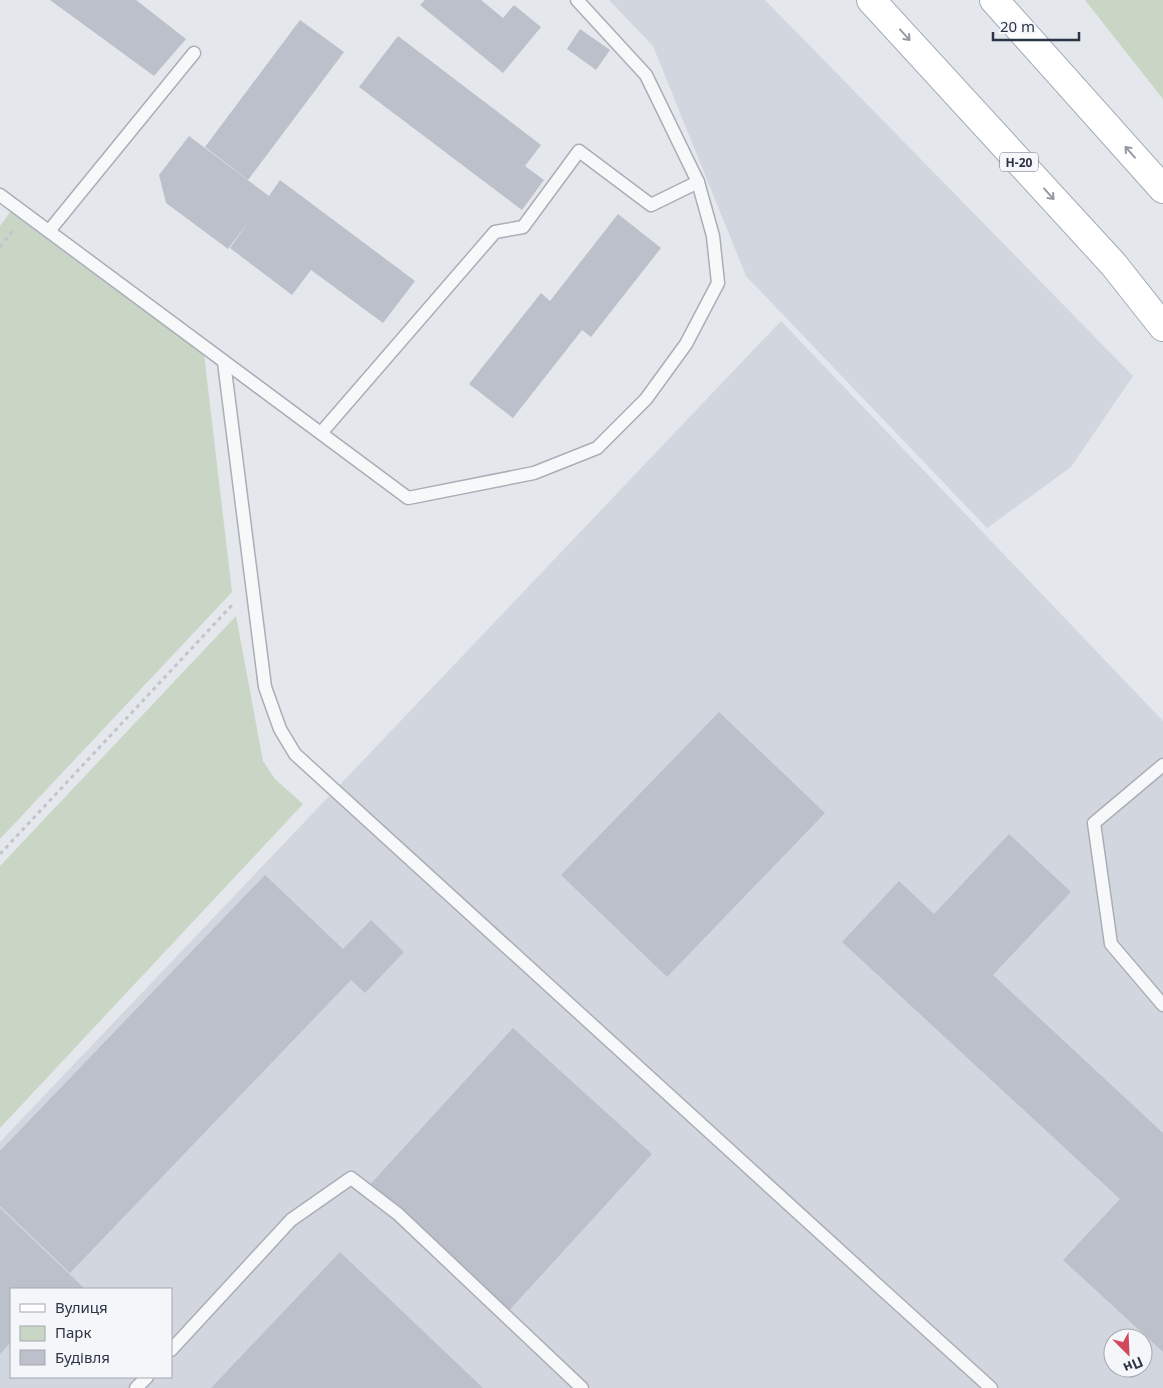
<svg xmlns="http://www.w3.org/2000/svg" width="1163" height="1388" viewBox="0 0 1163 1388" font-family="'Noto Sans',sans-serif">
<rect width="100%" height="100%" fill="#e4e7ec"/>
<g fill="#d2d6de" fill-rule="evenodd">
<path d="M 609,0 L 765,0 L 1133,376 L 1071,467 L 987,528 L 746,276 L 653,46 Z"/>
<path d="M 781,321 L 1163,721 L 1163,1388 L 0,1388 L 0,1142 ZM 11,1289 L 171,1289 L 171,1377 L 11,1377 ZM 1113,1338 L 1143,1338 L 1143,1368 L 1113,1368 Z"/>
</g>
<g fill="#c9d6c5">
<path d="M 1085,0 L 1163,0 L 1163,99 Z"/>
<path d="M 11,211 L 204,354 L 232,592 L 0,839 L 0,226 Z"/>
<path d="M 236,616 L 263,761 L 275,779 L 303,804 L 0,1128 L 0,866 Z"/>
</g>
<g fill="#bbc0ca">
<path d="M 50,0 L 136,0 L 186,39 L 154,76 Z"/>
<path d="M 425,0 L 481,0 L 503,18 L 514,5 L 541,27 L 503,73 L 420,5 Z"/>
<path d="M 300,20 L 344,52 L 248,180 L 205,147 Z"/>
<path d="M 580,29 L 610,50 L 596,70 L 567,49 Z"/>
<path d="M 398,36 L 541,145 L 525,166 L 544,180 L 522,210 L 359,87 Z"/>
<path d="M 189,136 L 269,196 L 280,180 L 415,281 L 383,323 L 311,270 L 292,295 L 230,248 L 249,221 L 228,249 L 166,203 L 159,175 Z"/>
<path d="M 618,214 L 661,248 L 591,337 L 582,330 L 513,418 L 469,384 L 541,293 L 550,301 Z"/>
<path d="M 719,712 L 825,813 L 667,977 L 561,875 Z"/>
<path d="M 1009,834 L 1071,892 L 993,975 L 1163,1133 L 1163,1352 L 1063,1260 L 1120,1199 L 842,942 L 899,881 L 934,914 Z"/>
<path d="M 265,875 L 343,949 L 371,920 L 404,952 L 365,993 L 351,980 L 70,1273 L 0,1206 L 0,1151 Z"/>
<path d="M 513,1028 L 652,1154 L 505,1315 L 366,1189 Z"/>
<path d="M 0,1208 L 85,1289 L 11,1289 L 11,1342 L 0,1354 Z"/>
<path d="M 340,1252 L 483,1388 L 211,1388 Z"/>
</g>
<g fill="none" stroke-linecap="round" stroke-linejoin="round">
<defs>
<g id="service">
<path d="M 0,195 L 408,498 L 534,473 L 597,448 L 646,399 L 686,344 L 718,283 L 713,236 L 698,182 L 646,75 L 577,0"/>
<path d="M 49,231 L 194,53"/>
<path d="M 224,362 L 265,687 L 280,729 L 295,754 L 884,1291 L 991,1388"/>
<path d="M 321,433 L 495,232 L 523,227 L 579,151 L 651,205 L 698,182"/>
<path d="M 1163,765 L 1094,823 L 1111,944 L 1163,1005"/>
<path d="M 171,1350 L 291,1220 L 351,1178 L 398,1214 L 582,1388"/>
<path d="M 136,1388 L 147,1377"/>
</g>
<g id="primary">
<path d="M 871,0 L 1114,265 L 1163,327"/>
<path d="M 994,0 L 1163,189"/>
</g>
</defs>
<use href="#service" stroke="#a9aeb7" stroke-width="15"/>
<use href="#primary" stroke="#a3abb8" stroke-width="30"/>
<g stroke="#c2c5cb" stroke-width="3" stroke-dasharray="4 4" stroke-linecap="butt">
<path d="M 0,247 L 13,230"/>
<path d="M 0,854 L 233,604"/>
</g>
<use href="#service" stroke="#f7f8fa" stroke-width="12"/>
<use href="#primary" stroke="#fff" stroke-width="28"/>
</g>
<defs><path id="oneway-shaft" d="M-6 0H5M1.5-3L5.5 0L1.5 3" fill="none" stroke-width="1.6" stroke-linecap="round" stroke-linejoin="round" transform="scale(1.25)"/></defs>
<g stroke="#959aa2">
<use href="#oneway-shaft" transform="translate(905 35) rotate(48)"/>
<use href="#oneway-shaft" transform="translate(1130 152) rotate(-132)"/>
<use href="#oneway-shaft" transform="translate(1049 194) rotate(48)"/>
</g>
<g text-anchor="middle" dominant-baseline="central" stroke-width="4.5" stroke-linejoin="round" paint-order="stroke">
<rect fill="#f4f6f9" stroke="#676e7b" stroke-width="1" x="1000" y="152.5" width="38" height="19" rx="4"/>
<g font-size="12" font-weight="bold" fill="#2b3445">
<text x="1019" y="162">Н-20</text>
</g>
</g>
<rect x="10" y="1288" width="162" height="90" fill="#f4f6f9" stroke="#a4a8b1"/>
<rect x="20" y="1304" width="25" height="8" fill="#ffffff" stroke="#a4a8b1"/>
<text x="55" y="1313" font-size="15" fill="#2b3445">Вулиця</text>
<rect x="20" y="1326" width="25" height="15" fill="#c9d6c5" stroke="#a4a8b1"/>
<text x="55" y="1338" font-size="15" fill="#2b3445">Парк</text>
<rect x="20" y="1350" width="25" height="15" fill="#bbc0ca" stroke="#a4a8b1"/>
<text x="55" y="1363" font-size="15" fill="#2b3445">Будівля</text>
<g transform="translate(1128 1353) rotate(156)"><circle r="24" fill="#f4f6f9" stroke="#a4a8b1"/>
<path d="M0-4L9 19L0 12L-9 19Z" fill="#d1495b"/>
<text y="-8" font-size="14" font-weight="bold" text-anchor="middle" fill="#2b3445">Пн</text>
</g>
<path d="M993 32v8h86v-8" fill="none" stroke="#2b3445" stroke-width="2.5"/>
<text x="1000" y="32" font-size="15" fill="#2b3445" stroke="#f4f6f9" stroke-width="4" paint-order="stroke">20 m</text>
</svg>
